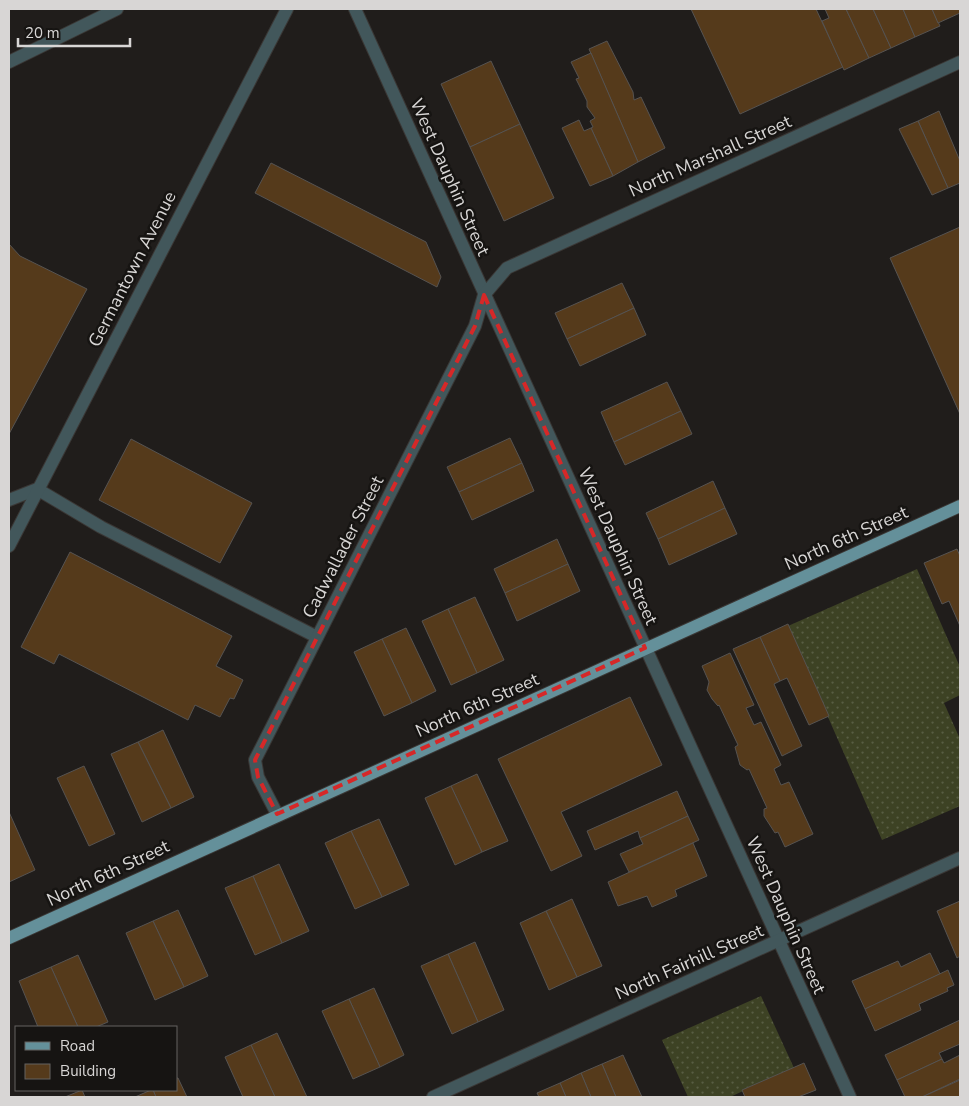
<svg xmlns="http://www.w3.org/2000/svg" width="969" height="1106" viewBox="0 0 969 1106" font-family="'Nunito Sans',sans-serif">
<defs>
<pattern id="grass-dots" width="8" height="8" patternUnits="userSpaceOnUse" patternTransform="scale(1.25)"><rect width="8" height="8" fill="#3d4224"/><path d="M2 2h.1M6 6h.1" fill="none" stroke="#585d43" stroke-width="1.8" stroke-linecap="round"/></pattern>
</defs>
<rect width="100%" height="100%" fill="#201d1b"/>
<g fill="url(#grass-dots)">
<path d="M 917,569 L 960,667 L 960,695 L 944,703 L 960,739 L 960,806 L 882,840 L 788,626 Z"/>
<path d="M 761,996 L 794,1068 L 730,1097 L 688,1097 L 662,1040 Z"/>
</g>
<g fill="#553a1b" stroke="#565351">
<path d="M 691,9 L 816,9 L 843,67 L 740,114 Z"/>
<path d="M 825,9 L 846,9 L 869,58 L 844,70 L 822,21 L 829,18 Z"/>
<path d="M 846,9 L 873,9 L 891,48 L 869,58 Z"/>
<path d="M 873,9 L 903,9 L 915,37 L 891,48 Z"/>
<path d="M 903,9 L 932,9 L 940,26 L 915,37 Z"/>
<path d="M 932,9 L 960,9 L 960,13 L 938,23 Z"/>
<path d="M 607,41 L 633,92 L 634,100 L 641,97 L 665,148 L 638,162 L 589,49 Z"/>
<path d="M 591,53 L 638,162 L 613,176 L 591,128 L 593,127 L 590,121 L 595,118 L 587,107 L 587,101 L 576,79 L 579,78 L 571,62 Z"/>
<path d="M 491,61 L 520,124 L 470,147 L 441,84 Z"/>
<path d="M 939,111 L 960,161 L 960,183 L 948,188 L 918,121 Z"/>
<path d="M 579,120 L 584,131 L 591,128 L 613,176 L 590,186 L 562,128 Z"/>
<path d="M 918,121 L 948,188 L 932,195 L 899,129 Z"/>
<path d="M 520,124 L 554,198 L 504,221 L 470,147 Z"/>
<path d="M 271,163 L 426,242 L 441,277 L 437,287 L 255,193 Z"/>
<path d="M 960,227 L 960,414 L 890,258 Z"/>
<path d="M 9,244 L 20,256 L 87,289 L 9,434 Z"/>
<path d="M 622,283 L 634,308 L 567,339 L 555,313 Z"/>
<path d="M 634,308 L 646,335 L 580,366 L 567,339 Z"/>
<path d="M 667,382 L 681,411 L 614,442 L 601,412 Z"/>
<path d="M 681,411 L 692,434 L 625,465 L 614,442 Z"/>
<path d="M 510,438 L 522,463 L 459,492 L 447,467 Z"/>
<path d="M 131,439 L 252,503 L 220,563 L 99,500 Z"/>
<path d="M 522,463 L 534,491 L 472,520 L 459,492 Z"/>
<path d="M 713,481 L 725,508 L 658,539 L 646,513 Z"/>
<path d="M 725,508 L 737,534 L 669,565 L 658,539 Z"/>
<path d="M 557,539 L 568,564 L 505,593 L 494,569 Z"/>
<path d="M 957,549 L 960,556 L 960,626 L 949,601 L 942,604 L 924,563 Z"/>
<path d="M 70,552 L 232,636 L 216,666 L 243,680 L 234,699 L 230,698 L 220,717 L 195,705 L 188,720 L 59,654 L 54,664 L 21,647 Z"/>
<path d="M 568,564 L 580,591 L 517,621 L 505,593 Z"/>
<path d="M 475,597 L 504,660 L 477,673 L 448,609 Z"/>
<path d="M 448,609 L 477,673 L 451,685 L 422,621 Z"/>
<path d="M 788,624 L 829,716 L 809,725 L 787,678 L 780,681 L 760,637 Z"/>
<path d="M 406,628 L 436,691 L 412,703 L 382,639 Z"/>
<path d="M 760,637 L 780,681 L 774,684 L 802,746 L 782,756 L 733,649 Z"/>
<path d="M 382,639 L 412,703 L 384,716 L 354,652 Z"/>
<path d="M 730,653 L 754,705 L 746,708 L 754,725 L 761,722 L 781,765 L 774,769 L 781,785 L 789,782 L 813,834 L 785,847 L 778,832 L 775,833 L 764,816 L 764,809 L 767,808 L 749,769 L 747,770 L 740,765 L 735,747 L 738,745 L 719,705 L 718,706 L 712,699 L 707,690 L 709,682 L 702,666 Z"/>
<path d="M 630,697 L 662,765 L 561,812 L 582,856 L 551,871 L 498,759 Z"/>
<path d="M 163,730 L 194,797 L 171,808 L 138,742 Z"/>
<path d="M 138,742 L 171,808 L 142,822 L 111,754 Z"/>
<path d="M 84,766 L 115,834 L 89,846 L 57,778 Z"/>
<path d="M 477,774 L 508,841 L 482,852 L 451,786 Z"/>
<path d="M 451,786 L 482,852 L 455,865 L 425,798 Z"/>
<path d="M 677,791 L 688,816 L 640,838 L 638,831 L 595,850 L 587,831 Z"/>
<path d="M 9,812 L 35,870 L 9,882 Z"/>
<path d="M 688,816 L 699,840 L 629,872 L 620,854 L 643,844 L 640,838 Z"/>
<path d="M 379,819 L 409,885 L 382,897 L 351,831 Z"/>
<path d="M 351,831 L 382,897 L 355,909 L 325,843 Z"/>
<path d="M 693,843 L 707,876 L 675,890 L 677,896 L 652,907 L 647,896 L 618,906 L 608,882 Z"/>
<path d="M 279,864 L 309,931 L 282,943 L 253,876 Z"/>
<path d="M 253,876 L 282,943 L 255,955 L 225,888 Z"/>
<path d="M 572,899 L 602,966 L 577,977 L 546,911 Z"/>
<path d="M 960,901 L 960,956 L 957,958 L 937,911 Z"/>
<path d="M 178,910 L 208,976 L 184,987 L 153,921 Z"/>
<path d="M 546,911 L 577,977 L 549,990 L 520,923 Z"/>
<path d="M 153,921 L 184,987 L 155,1000 L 126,933 Z"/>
<path d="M 475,942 L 504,1010 L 478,1022 L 448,954 Z"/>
<path d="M 930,953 L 940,974 L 865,1009 L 852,981 L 898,961 L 901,967 Z"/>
<path d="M 448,954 L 478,1022 L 452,1034 L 421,966 Z"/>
<path d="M 78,955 L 108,1022 L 96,1027 L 78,1027 L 51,967 Z"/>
<path d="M 51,967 L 78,1027 L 38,1027 L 19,981 Z"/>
<path d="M 948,970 L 954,985 L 947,988 L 948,991 L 919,1004 L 921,1010 L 875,1031 L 865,1009 Z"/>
<path d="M 374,988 L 404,1055 L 380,1067 L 349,999 Z"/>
<path d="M 349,999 L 380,1067 L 353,1079 L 322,1011 Z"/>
<path d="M 960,1020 L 960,1044 L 939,1053 L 942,1059 L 897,1080 L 885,1055 Z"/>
<path d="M 277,1033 L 307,1097 L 275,1097 L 251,1045 Z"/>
<path d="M 251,1045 L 275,1097 L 243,1097 L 225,1057 Z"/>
<path d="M 623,1055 L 642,1097 L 616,1097 L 602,1064 Z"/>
<path d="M 960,1055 L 960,1079 L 922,1097 L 905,1097 L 897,1080 L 942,1059 L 944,1063 Z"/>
<path d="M 804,1063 L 816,1090 L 798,1097 L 745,1097 L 742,1090 Z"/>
<path d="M 602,1064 L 616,1097 L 591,1097 L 581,1073 Z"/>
<path d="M 581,1073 L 591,1097 L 566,1097 L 560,1083 Z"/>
<path d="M 176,1078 L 178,1078 L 187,1097 L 156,1097 L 153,1090 L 176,1090 Z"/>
<path d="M 960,1080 L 960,1097 L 922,1097 Z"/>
<path d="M 560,1083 L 566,1097 L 539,1097 L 537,1093 Z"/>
<path d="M 82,1090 L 85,1097 L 65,1097 Z"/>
<path d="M 153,1090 L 156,1097 L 135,1097 L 151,1090 Z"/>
</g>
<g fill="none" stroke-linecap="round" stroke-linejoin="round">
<defs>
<g id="minor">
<path d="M 355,9 L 850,1097"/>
<path d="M 9,62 L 117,9"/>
<path d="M 9,500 L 37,489 L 101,527 L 317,637"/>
<path d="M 9,546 L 287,9"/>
<path d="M 277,814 L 258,777 L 255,760 L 475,326 L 484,295 L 507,268 L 960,62"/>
<path d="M 433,1097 L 960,858"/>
</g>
<path id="major" d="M 9,938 L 960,506"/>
</defs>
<use href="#minor" stroke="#3a3735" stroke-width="14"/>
<use href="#major" stroke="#3a3735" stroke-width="14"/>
<use href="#minor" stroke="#42575b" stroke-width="12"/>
<use href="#major" stroke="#64909a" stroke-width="12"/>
</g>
<path fill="none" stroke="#d62828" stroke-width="4" stroke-dasharray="10 6" stroke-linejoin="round" d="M 484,295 L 645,648 L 277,814 L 258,777 L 255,760 L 475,326 Z"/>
<g text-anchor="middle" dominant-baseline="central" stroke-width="5" stroke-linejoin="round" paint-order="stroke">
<g font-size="18" fill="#d8d6d5" stroke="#161412">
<text transform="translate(710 156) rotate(-24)">North Marshall Street</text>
<text transform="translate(450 177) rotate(66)">West Dauphin Street</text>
<text transform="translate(132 269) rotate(-63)">Germantown Avenue</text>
<text transform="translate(846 538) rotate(-24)">North 6th Street</text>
<text transform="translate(618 546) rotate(66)">West Dauphin Street</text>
<text transform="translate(343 547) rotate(-63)">Cadwallader Street</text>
<text transform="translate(477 705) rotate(-24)">North 6th Street</text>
<text transform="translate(108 873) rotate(-25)">North 6th Street</text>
<text transform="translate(786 915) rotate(66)">West Dauphin Street</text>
<text transform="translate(689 962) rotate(-24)">North Fairhill Street</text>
</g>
</g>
<rect width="969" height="1106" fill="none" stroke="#d8d6d5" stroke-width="20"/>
<rect x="15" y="1026" width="162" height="65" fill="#161412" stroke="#646260"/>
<rect x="25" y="1042" width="25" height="8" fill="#64909a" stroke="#646260"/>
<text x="60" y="1051" font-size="15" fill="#d8d6d5">Road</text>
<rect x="25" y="1064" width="25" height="15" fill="#553a1b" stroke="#646260"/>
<text x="60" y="1076" font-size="15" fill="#d8d6d5">Building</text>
<path d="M18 38v8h112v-8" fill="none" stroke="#d8d6d5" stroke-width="2.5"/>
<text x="25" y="38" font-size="15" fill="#d8d6d5" stroke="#161412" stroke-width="4" paint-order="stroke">20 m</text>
</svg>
